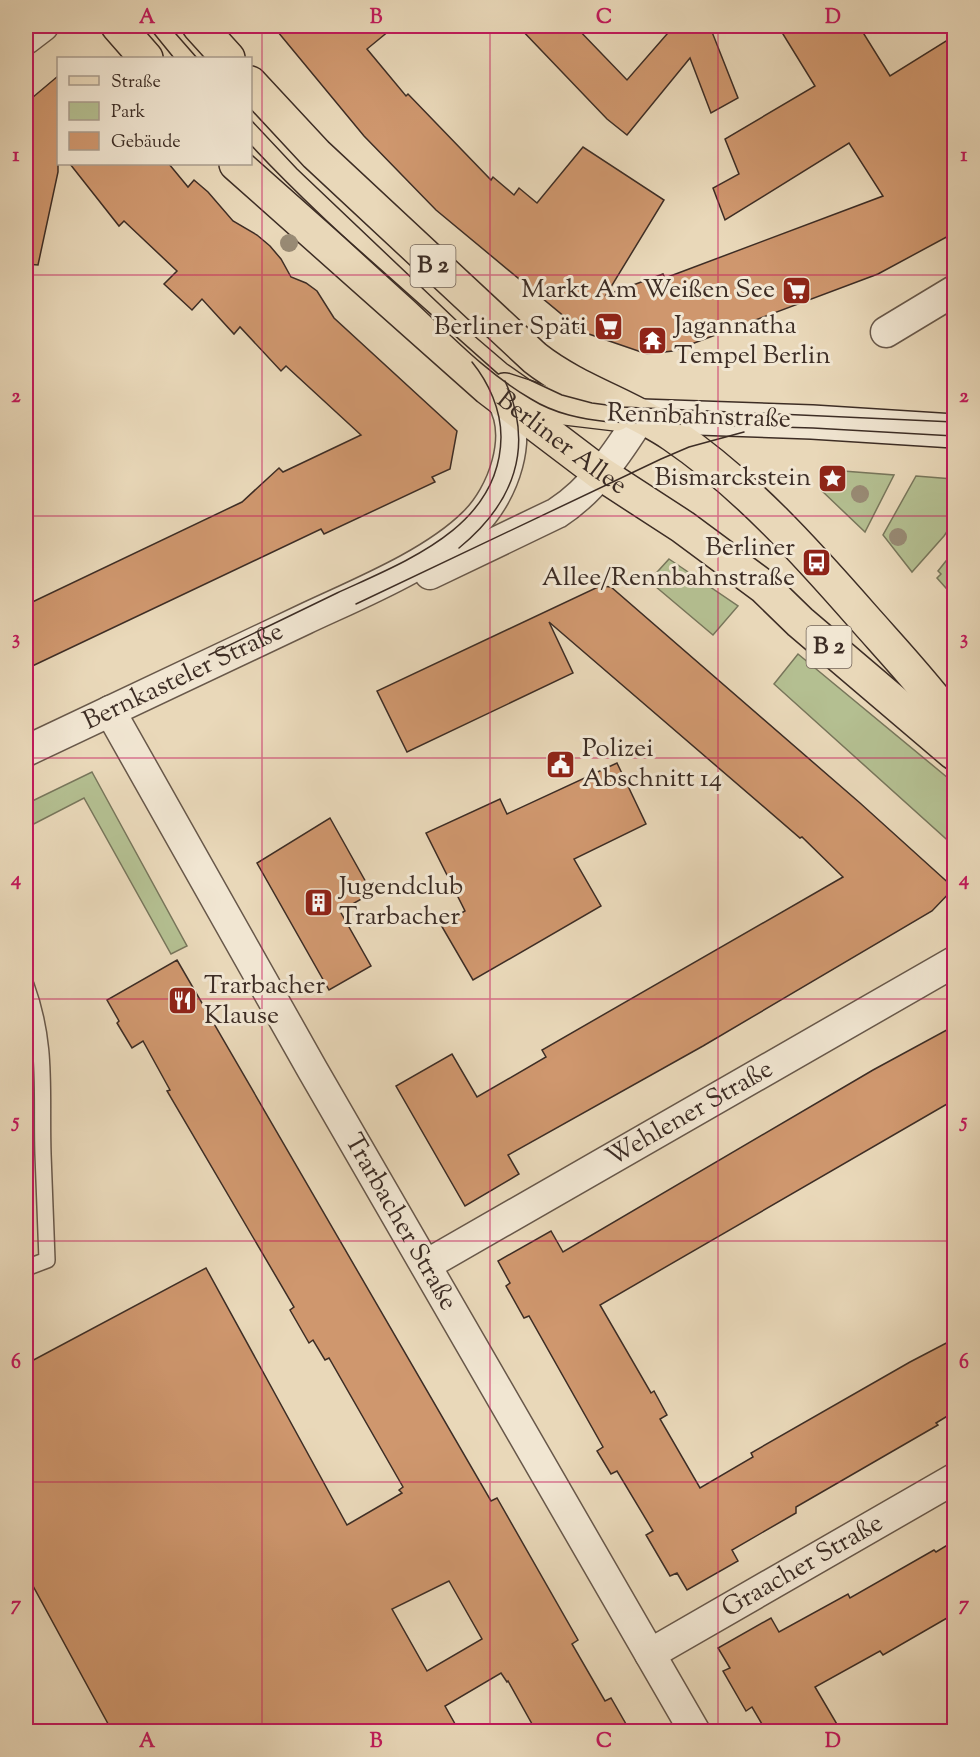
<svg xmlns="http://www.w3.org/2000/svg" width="980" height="1757" viewBox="0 0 980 1757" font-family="'Sorts Mill Goudy',serif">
<rect width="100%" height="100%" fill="#e9d8b9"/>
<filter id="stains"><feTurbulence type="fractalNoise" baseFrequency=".00333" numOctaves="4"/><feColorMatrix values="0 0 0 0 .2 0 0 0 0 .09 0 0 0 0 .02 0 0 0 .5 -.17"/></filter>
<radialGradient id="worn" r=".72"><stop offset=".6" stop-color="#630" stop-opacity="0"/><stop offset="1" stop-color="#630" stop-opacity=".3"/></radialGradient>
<g fill="#b4bf91" stroke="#78765b" stroke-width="1.5">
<path d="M 843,471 L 894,475 L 865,532 L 822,491 L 832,478 Z"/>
<path d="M 916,476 L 953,479 L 954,482 L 954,521 L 944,536 L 912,572 L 883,535 Z"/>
<path d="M 954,551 L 954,597 L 937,578 L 941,574 L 938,571 Z"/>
<path d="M 669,559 L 738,606 L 713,635 L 649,581 Z"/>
<path d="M 798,654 L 954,783 L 954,846 L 774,684 Z"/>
<path d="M 92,772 L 187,946 L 171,954 L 84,798 L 26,828 L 26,804 Z"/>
</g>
<g fill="#cf976e" stroke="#3d2d25" stroke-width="1.5" fill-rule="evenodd">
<path d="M 273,26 L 395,26 L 367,49 L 406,96 L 408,94 L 491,180 L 493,177 L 514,195 L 519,188 L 537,203 L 583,147 L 664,200 L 606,295 L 663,274 L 665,278 L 883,196 L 849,143 L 725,220 L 713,188 L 739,174 L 725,139 L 815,86 L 778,26 L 859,26 L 890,76 L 954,36 L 954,233 L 878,274 L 673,351 L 647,354 L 583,332 L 436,210 L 364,136 Z"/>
<path d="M 518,26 L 575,26 L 627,80 L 674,26 L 717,26 L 712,32 L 738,98 L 711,113 L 690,58 L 627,135 L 607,119 Z"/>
<path d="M 58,76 L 58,172 L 38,265 L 26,264 L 26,103 Z"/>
<path d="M 70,164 L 169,164 L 188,187 L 194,180 L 208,192 L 233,221 L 257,235 L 270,246 L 281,259 L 291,277 L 306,283 L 317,291 L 334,318 L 457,431 L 450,469 L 432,477 L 435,482 L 324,534 L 321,529 L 26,669 L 26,605 L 242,502 L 279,468 L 283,472 L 361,435 L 286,366 L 281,371 L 240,327 L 234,334 L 202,299 L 192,310 L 164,284 L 177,271 L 124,221 L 119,226 Z"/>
<path d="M 600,586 L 611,587 L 860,803 L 954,888 L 932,911 L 703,1046 L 508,1155 L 519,1174 L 465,1206 L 396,1086 L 452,1054 L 477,1097 L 546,1057 L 542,1050 L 843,877 L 802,837 L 800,838 L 549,622 L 573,673 L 407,752 L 377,691 Z"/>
<path d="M 617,763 L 646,824 L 574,859 L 601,906 L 473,980 L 441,925 L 465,911 L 426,833 L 500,799 L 507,814 Z"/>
<path d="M 330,818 L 372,893 L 340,911 L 371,966 L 329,990 L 257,863 Z"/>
<path d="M 177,960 L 491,1501 L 497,1498 L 578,1640 L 572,1644 L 605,1701 L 611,1698 L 630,1731 L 536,1731 L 508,1681 L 507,1682 L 501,1673 L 445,1706 L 459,1731 L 112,1731 L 26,1573 L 26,1364 L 206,1268 L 347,1525 L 402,1493 L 399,1490 L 403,1487 L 329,1358 L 325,1360 L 313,1340 L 309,1343 L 290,1310 L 294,1307 L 167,1091 L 170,1090 L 143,1041 L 132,1048 L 117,1023 L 119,1021 L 107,1000 ZM 449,1581 L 482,1639 L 427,1671 L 392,1609 Z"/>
<path d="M 954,1026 L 954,1100 L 600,1305 L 651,1393 L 654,1391 L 667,1415 L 660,1419 L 700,1488 L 753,1457 L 751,1453 L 910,1362 L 954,1339 L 954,1412 L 936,1423 L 938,1425 L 796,1507 L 796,1513 L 732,1550 L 738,1561 L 687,1590 L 677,1573 L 670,1576 L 646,1535 L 653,1531 L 617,1471 L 611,1474 L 597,1451 L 603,1447 L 529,1316 L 524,1318 L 506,1286 L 510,1283 L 498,1261 L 551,1231 L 563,1252 L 873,1070 Z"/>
<path d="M 954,1541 L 954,1614 L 883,1655 L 880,1651 L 815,1687 L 841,1731 L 766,1731 L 752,1707 L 746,1711 L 723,1671 L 730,1668 L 718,1648 L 771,1618 L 779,1632 L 848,1594 L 850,1598 L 934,1550 L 936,1552 Z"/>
</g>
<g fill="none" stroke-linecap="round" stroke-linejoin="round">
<defs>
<path id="service" d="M 26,985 C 48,1045 41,1092 43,1154 C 44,1189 46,1225 47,1260 L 26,1268"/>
<g id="minor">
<path d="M 26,39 L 43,26"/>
<path d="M 886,332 L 954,291"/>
<path d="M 430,574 L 557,513 C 593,490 619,451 641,416"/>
<path id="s1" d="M 110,711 L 312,1069 L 695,1732"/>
<path id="s2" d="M 26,751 C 119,707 212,663 305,619 C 358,594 433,564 474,523 C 503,495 525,435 501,398"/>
<path id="s3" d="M 426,1265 L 954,962"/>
<path id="s4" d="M 650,1654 L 954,1479"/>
</g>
<path id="secondary" d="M 641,416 L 812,422 L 954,431"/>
<g id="primary">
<path d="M 118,26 L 146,58"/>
<path d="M 199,26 L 228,58"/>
<path d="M 250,83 L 316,154 L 535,358 C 577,391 629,405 673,435 C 745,484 806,552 863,617 C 894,652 926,686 954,724"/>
<path id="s5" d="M 236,164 L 488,388 L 600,473 L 683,527 L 764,587 L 800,622 L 954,753"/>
<path d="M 505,390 L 557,407 L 616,414"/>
</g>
</defs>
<use href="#service" stroke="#68584a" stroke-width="18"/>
<use href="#minor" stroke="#68584a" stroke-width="33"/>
<use href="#secondary" stroke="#3d2d25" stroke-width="36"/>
<use href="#primary" stroke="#3d2d25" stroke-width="36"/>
<use href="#service" stroke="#f1e6d2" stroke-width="15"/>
<use href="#minor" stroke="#f1e6d2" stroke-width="30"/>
<use href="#secondary" stroke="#f1e6d2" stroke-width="33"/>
<use href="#primary" stroke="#e9d8b9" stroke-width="33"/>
<g stroke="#3d2d25" stroke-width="1.5">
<path d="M 148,26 L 174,58"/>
<path d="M 169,26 L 197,58"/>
<path d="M 250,119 L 297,169 L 458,322 L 507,364 L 530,380 L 562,395 L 592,403 L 622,407 L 954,422"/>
<path d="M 250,144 C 301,199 357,249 412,299 C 450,334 486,373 531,399 C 555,414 582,419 609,422 L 813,428 L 954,436"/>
<path d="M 459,548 C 514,503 535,447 505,381"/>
<path d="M 356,604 L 661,459 L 689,447 L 744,432"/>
<path d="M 209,655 C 252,634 294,614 337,593 C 406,561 500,527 501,437 C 501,410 489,383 472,362"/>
</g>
</g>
<g fill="#988a74">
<circle cx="289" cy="243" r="9"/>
<circle cx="860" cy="494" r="9"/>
<circle cx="898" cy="537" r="9"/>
</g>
<path fill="none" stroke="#c2185b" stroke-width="1.5" stroke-opacity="0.55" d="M 262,26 L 262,1732M 490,26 L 490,1732M 718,26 L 718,1732M 26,275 L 954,275M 26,516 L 954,516M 26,758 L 954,758M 26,999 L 954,999M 26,1241 L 954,1241M 26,1482 L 954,1482"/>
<defs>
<symbol id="supermarket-square" viewBox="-11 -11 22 22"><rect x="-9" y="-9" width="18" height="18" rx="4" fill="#8f2418" stroke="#f1e6d2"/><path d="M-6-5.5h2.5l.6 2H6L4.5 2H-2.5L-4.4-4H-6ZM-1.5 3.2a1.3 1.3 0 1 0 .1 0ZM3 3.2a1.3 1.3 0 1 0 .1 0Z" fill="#fff"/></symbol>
<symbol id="temple-square" viewBox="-11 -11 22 22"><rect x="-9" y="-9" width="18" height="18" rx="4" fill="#8f2418" stroke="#f1e6d2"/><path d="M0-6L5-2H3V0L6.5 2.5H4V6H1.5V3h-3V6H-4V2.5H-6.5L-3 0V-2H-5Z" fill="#fff"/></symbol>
<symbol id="sight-square" viewBox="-11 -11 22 22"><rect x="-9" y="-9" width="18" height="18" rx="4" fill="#8f2418" stroke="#f1e6d2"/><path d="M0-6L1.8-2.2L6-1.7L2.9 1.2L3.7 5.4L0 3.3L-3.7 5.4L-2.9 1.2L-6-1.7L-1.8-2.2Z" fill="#fff"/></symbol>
<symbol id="bus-square" viewBox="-11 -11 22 22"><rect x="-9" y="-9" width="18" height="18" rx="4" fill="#8f2418" stroke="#f1e6d2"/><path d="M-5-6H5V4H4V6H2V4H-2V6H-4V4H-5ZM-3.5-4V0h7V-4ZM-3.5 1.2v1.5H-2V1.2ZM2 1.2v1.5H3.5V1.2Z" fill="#fff"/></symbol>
<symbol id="civic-square" viewBox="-11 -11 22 22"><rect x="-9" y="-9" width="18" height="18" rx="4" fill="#8f2418" stroke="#f1e6d2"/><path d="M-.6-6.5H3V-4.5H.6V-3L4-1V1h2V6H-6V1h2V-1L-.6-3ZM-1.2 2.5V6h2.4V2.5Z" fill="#fff"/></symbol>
<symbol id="building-square" viewBox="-11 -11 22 22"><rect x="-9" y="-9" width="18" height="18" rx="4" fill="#8f2418" stroke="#f1e6d2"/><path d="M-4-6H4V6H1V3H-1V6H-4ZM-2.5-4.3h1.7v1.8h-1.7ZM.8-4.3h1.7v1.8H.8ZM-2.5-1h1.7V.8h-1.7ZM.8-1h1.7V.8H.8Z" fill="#fff"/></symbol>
<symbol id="restaurant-square" viewBox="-11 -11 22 22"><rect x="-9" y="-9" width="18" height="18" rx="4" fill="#8f2418" stroke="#f1e6d2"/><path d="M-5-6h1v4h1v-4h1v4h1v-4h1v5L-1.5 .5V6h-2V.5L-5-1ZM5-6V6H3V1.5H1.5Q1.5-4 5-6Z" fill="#fff"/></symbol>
</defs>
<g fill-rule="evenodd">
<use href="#supermarket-square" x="780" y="274" width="33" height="33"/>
<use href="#supermarket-square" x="592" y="310" width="33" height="33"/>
<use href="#temple-square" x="636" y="324" width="33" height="33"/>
<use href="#sight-square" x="816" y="462" width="33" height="33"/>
<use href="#bus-square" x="800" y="546" width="33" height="33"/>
<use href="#civic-square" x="544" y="748" width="33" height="33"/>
<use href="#building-square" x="302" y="886" width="33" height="33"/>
<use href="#restaurant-square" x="166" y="984" width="33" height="33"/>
</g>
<g text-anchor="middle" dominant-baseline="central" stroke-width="6" stroke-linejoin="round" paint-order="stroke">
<g fill="#f1e6d2" stroke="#736459" stroke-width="1.5">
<rect x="410.5" y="245" width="45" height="42" rx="4.5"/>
<rect x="806.5" y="626" width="45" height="42" rx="4.5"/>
</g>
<g font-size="24" font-weight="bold" fill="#3d2d25">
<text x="433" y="266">B 2</text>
<text x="829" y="647">B 2</text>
</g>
<g font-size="26" fill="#3d2d25" stroke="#f1e6d2" text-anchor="end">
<text x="775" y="290">Markt Am Weißen See</text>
<text x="674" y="326" text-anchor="start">Jagannatha<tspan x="674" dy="30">Tempel Berlin</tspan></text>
<text x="587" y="327">Berliner Späti</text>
<text x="811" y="478">Bismarckstein</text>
<text x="795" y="548">Berliner<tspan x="795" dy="30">Allee/Rennbahnstraße</tspan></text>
<text x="582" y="749" text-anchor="start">Polizei<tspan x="582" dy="30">Abschnitt 14</tspan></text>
<text x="339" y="887" text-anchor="start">Jugendclub<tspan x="339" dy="30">Trarbacher</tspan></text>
<text x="204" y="986" text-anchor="start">Trarbacher<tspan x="204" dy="30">Klause</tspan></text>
</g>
<g font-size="26" fill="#3d2d25" stroke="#f1e6d2">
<text transform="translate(699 417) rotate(2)">Rennbahnstraße</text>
<text stroke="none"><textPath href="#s5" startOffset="429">Berliner Allee</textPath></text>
<text stroke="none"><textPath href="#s2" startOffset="174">Bernkasteler Straße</textPath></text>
<text stroke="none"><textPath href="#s3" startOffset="304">Wehlener Straße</textPath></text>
<text stroke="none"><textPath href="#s1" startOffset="588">Trarbacher Straße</textPath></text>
<text stroke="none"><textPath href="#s4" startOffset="176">Graacher Straße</textPath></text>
</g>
</g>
<rect width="980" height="1757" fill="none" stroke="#e9d8b9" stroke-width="66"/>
<rect x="57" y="57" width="195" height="108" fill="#f1e6d2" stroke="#a99c8d" stroke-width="1.5"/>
<rect x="69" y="76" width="30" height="9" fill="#e9d8b9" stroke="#a99c8d" stroke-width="1.5"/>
<text x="111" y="87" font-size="18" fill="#3d2d25">Straße</text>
<rect x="69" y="102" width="30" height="18" fill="#b4bf91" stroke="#a99c8d" stroke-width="1.5"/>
<text x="111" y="117" font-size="18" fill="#3d2d25">Park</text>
<rect x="69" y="132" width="30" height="18" fill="#cf976e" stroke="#a99c8d" stroke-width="1.5"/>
<text x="111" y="147" font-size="18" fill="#3d2d25">Gebäude</text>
<rect x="33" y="33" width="914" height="1691" fill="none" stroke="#c2185b" stroke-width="2"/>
<g font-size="20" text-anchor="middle" font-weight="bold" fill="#c2185b">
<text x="147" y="23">A</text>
<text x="376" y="23">B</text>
<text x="604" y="23">C</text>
<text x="833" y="23">D</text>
<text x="16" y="161">1</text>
<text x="964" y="161">1</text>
<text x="16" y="402">2</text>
<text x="964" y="402">2</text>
<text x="16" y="644">3</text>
<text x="964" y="644">3</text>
<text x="16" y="885">4</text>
<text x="964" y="885">4</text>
<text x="16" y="1127">5</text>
<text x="964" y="1127">5</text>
<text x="16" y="1368">6</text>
<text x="964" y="1368">6</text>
<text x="16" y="1610">7</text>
<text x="964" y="1610">7</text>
<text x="147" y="1747">A</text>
<text x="376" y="1747">B</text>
<text x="604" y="1747">C</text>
<text x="833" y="1747">D</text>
</g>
<rect width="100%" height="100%" filter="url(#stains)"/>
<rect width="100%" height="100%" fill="url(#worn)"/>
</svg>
